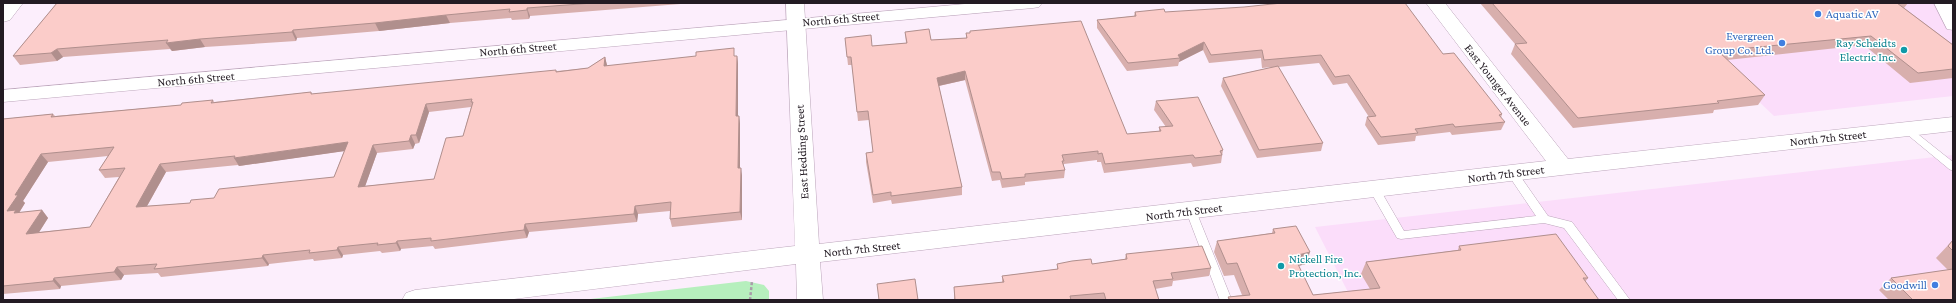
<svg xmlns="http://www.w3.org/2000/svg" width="1956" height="303" viewBox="0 0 1956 303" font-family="'Crimson Pro',serif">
<rect width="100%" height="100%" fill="#fceefc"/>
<g fill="#fbddfa">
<path d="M 1655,3 L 1953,3 L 1953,96 L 1774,116 Z"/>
<path d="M 1953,155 L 1953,300 L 1352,300 L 1315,227 Z"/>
</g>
<path fill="#b6efbd" d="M 746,281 L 764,285 L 769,291 L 769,300 L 582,300 Z"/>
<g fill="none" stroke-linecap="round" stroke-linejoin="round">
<defs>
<g id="lane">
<path d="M 1906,126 L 1909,127 L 1953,162 L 1953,171 L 1949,169 L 1903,131 L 1901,129 L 1903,127 Z"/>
<path d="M 1512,169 L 1516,170 L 1548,216 L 1572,222 L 1630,300 L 1618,300 L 1564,228 L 1544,223 L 1401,239 L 1397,238 L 1369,189 L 1370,186 L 1378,186 L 1404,231 L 1536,216 L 1507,173 Z"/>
<path d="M 1191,207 L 1195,208 L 1196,211 L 1231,298 L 1230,300 L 1220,300 L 1219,298 L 1186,211 L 1187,208 Z"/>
</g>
<g id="street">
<path d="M 976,3 L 1042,3 L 1039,7 L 1033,8 L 3,102 L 3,90 Z"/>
<path d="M 1934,3 L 1952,3 L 1953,30 L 1947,29 Z"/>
</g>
<g id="secondary">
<path d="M 4,3 L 23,3 L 10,20 L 3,22 Z"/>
<path d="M 786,3 L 804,3 L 819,244 L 1546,161 L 1426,3 L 1445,3 L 1568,159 L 1953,117 L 1953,131 L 1562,175 L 820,262 L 823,300 L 797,300 L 796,264 L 505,300 L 402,300 L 406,293 L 415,290 L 795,246 Z"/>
</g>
</defs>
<use href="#lane" stroke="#bba4ba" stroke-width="1"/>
<use href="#street" stroke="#bba4ba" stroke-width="1"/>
<use href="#secondary" stroke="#bba4ba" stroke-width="1"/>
<path stroke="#a99da9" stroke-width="2.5" stroke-dasharray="3 2" stroke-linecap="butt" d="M 750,300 L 752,281"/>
<use href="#lane" fill="#fff" fill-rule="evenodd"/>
<use href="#street" fill="#fff" fill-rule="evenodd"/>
<use href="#secondary" fill="#fff" fill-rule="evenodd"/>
</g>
<g fill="#d8afad" fill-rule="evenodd">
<path d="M 57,3 L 693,3 L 530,16 L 529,19 L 512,20 L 511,18 L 450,23 L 379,31 L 297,38 L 296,41 L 205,47 L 172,51 L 170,49 L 63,57 L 57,61 L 20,65 L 13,56 Z"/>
<path d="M 1480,3 L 1908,3 L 1904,8 L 1953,45 L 1953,78 L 1910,83 L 1864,45 L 1727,60 L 1765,95 L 1758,105 L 1714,110 L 1713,113 L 1573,128 L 1511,54 L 1515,44 Z"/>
<path d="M 1135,12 L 1165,12 L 1443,54 L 1502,114 L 1501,118 L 1505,122 L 1501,130 L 1452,135 L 1450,132 L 1416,136 L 1415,141 L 1378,145 L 1365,125 L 1367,117 L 1369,117 L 1347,83 L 1333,85 L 1319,63 L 1278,67 L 1323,143 L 1321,151 L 1257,158 L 1221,86 L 1223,78 L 1273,67 L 1262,68 L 1261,58 L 1209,63 L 1203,50 L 1179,62 L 1178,66 L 1127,71 L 1097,28 L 1097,20 L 1134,16 Z"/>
<path d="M 970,31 L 1127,134 L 1159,131 L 1159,127 L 1166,127 L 1154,110 L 1156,101 L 1223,150 L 1221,163 L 1193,167 L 1191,163 L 1104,173 L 1101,162 L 1097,162 L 1097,160 L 1064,164 L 1064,167 L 1065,170 L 1064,178 L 1025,182 L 1025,185 L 1002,188 L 1000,180 L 992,181 L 965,80 L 939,86 L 962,187 L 962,195 L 892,204 L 891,200 L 873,203 L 866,162 L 866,153 L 873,152 L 869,120 L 858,121 L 852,65 L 848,65 L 845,38 L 872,46 L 906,43 L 905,32 L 931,40 L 966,38 L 966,33 L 970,33 Z"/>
<path d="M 737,56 L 738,64 L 738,116 L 739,116 L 740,124 L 740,168 L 742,176 L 742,220 L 672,227 L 670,219 L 670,211 L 638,214 L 637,222 L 529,232 L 527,238 L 435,249 L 433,246 L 401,249 L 400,251 L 382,253 L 380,251 L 343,255 L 342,258 L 314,261 L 313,259 L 269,264 L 268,266 L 161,277 L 158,273 L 124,275 L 121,280 L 61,286 L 60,289 L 3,294 L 3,119 L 53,114 L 55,116 L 181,105 L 213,100 L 214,102 L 311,92 L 312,94 L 557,71 L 588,68 L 605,57 L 607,66 ZM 471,107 L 463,136 L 434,179 L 365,186 L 377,153 L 413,149 L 415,144 L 419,143 L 429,112 ZM 344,151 L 334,177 L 214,198 L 190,203 L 147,206 L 166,172 L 238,165 L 239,166 ZM 108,156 L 99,170 L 105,178 L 119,177 L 90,227 L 39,232 L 48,218 L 42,210 L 19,213 L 25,203 L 23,201 L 48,162 Z"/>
<path d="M 1273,229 L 1306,264 L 1298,266 L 1313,295 L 1370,289 L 1361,274 L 1366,262 L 1458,250 L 1459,246 L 1588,278 L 1585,282 L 1599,300 L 1228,300 L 1228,297 L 1242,295 L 1234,275 L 1224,276 L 1214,252 L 1217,241 L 1272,233 Z"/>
<path d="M 1953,240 L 1953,300 L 1889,300 L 1879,290 L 1891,278 L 1948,270 L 1936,258 Z"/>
<path d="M 1126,254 L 1211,268 L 1209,276 L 1173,281 L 1172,286 L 1155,289 L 1159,300 L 954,300 L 954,287 L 1002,282 L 1002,276 L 1057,269 L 1057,264 L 1092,264 L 1125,259 Z"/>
</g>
<g fill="#b08f8d">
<path d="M 527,8 L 530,16 L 529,19 L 527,10 Z"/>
<path d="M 446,15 L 450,23 L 379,31 L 375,23 Z"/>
<path d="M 293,30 L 297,38 L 296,41 L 292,32 Z"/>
<path d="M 200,39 L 205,47 L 172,51 L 166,43 Z"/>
<path d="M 1204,42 L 1203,50 L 1179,62 L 1180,58 L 1178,55 Z"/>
<path d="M 57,49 L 63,57 L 57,61 L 51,53 Z"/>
<path d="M 737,56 L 738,64 L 738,124 L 736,116 Z"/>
<path d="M 605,57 L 607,65 L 606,74 L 604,66 Z"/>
<path d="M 965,71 L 965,80 L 938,86 L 937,78 Z"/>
<path d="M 426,104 L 429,112 L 419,143 L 416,135 Z"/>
<path d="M 739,116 L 740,124 L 740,176 L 738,168 Z"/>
<path d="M 411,135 L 415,144 L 413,149 L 409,141 Z"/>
<path d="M 348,142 L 352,150 L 239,166 L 234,158 Z"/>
<path d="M 373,145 L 377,153 L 362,195 L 358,187 Z"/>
<path d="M 41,154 L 48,162 L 23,201 L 25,203 L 17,216 L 7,211 L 15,195 Z"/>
<path d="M 160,164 L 166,172 L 142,215 L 136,207 Z"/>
<path d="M 741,168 L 742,176 L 742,220 L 740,212 Z"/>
<path d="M 635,206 L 638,214 L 637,222 L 634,214 Z"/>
<path d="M 42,210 L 48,218 L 33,242 L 26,234 Z"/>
<path d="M 525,224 L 529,232 L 527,238 L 524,230 Z"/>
<path d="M 397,241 L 401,249 L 400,251 L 396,243 Z"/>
<path d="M 338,247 L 343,255 L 342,258 L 337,250 Z"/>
<path d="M 1310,252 L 1306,264 L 1290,268 L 1294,256 Z"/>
<path d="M 263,255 L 269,264 L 268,266 L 262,258 Z"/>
<path d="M 117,267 L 124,275 L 121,280 L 114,272 Z"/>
<path d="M 54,278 L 61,286 L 60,289 L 53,281 Z"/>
</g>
<g fill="#fbccc9" stroke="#b08f8d" fill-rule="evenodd">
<path d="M 57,3 L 593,3 L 527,8 L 527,10 L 509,12 L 510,9 L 446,15 L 375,23 L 293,30 L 292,32 L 200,39 L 166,43 L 168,40 L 57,49 L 51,53 L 13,56 Z"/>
<path d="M 1282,3 L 1405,3 L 1443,54 L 1454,53 L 1502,114 L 1499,115 L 1505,122 L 1455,127 L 1453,124 L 1415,129 L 1418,133 L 1381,137 L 1367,117 L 1376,116 L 1349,75 L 1335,77 L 1321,55 L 1264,60 L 1262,50 L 1211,55 L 1204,42 L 1178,55 L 1180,58 L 1128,63 L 1097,20 L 1136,16 L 1135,12 L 1164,9 L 1165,12 L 1244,7 Z"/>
<path d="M 1492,3 L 1897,3 L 1953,45 L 1953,69 L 1918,73 L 1871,36 L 1718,51 L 1765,95 L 1717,101 L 1719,103 L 1578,118 L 1515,44 L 1527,43 Z"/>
<path d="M 1081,21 L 1127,134 L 1161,131 L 1159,127 L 1173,126 L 1156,101 L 1198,97 L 1223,150 L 1220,151 L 1222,155 L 1195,158 L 1193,155 L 1105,164 L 1102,153 L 1098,154 L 1098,151 L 1062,155 L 1064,161 L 1062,161 L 1065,170 L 1025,174 L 1025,177 L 1002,179 L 1000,172 L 992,172 L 965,71 L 937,78 L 962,187 L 891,196 L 891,192 L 873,195 L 866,153 L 873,152 L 868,111 L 857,112 L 851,57 L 847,57 L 845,38 L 871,35 L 872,46 L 907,43 L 905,32 L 929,29 L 931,40 L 967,38 L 966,33 L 970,33 L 970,31 Z"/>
<path d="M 734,48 L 734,56 L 737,56 L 736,116 L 739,116 L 738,168 L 741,168 L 740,212 L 670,219 L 671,202 L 635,206 L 634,214 L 525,224 L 524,230 L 431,241 L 431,238 L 397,241 L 396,243 L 377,245 L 378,243 L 338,247 L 337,250 L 309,253 L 310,250 L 263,255 L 262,258 L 154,269 L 157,264 L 117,267 L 114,272 L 54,278 L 53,281 L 3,286 L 3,119 L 53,114 L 51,117 L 181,105 L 182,103 L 213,100 L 211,103 L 311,92 L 311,94 L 556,70 L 556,72 L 588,68 L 605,57 L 604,66 L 696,56 L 696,52 ZM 472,99 L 471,102 L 473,102 L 463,136 L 446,138 L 434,179 L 358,187 L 373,145 L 409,141 L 411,135 L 416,135 L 426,104 ZM 348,142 L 334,177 L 219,189 L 214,198 L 191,200 L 190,203 L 136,207 L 160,164 L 235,156 L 234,158 ZM 114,147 L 99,170 L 125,168 L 90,227 L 26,234 L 42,210 L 14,213 L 16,210 L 7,211 L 18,195 L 15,195 L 41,154 Z"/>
<path d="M 1278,66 L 1323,143 L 1259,150 L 1223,78 Z"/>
<path d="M 1296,226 L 1310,252 L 1294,256 L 1313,295 L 1380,288 L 1366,262 L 1461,250 L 1459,246 L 1556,234 L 1588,278 L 1583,278 L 1599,300 L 1230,300 L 1228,297 L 1250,295 L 1237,263 L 1227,264 L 1217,241 L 1275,233 L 1273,229 Z"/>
<path d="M 1953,240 L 1953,251 L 1948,246 Z"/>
<path d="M 1202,246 L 1211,268 L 1171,273 L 1173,279 L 1153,281 L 1159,300 L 1106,300 L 1104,293 L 1070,296 L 1071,300 L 955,300 L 954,287 L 1004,282 L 1002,276 L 1058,269 L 1057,264 L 1072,261 L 1091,259 L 1092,264 L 1127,259 L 1126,254 Z"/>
<path d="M 1953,269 L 1953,300 L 1913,300 L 1891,278 Z"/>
<path d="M 915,279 L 918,300 L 879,300 L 877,284 Z"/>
</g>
<g fill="#3f7fe0" stroke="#fff" stroke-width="1.5">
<circle cx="1818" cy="14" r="4"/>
<circle cx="1782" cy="43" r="4"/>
<circle cx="1935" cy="285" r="4"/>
</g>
<g fill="#0f9aa8" stroke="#fff" stroke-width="1.5">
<circle cx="1904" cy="50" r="4"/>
<circle cx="1281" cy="266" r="4"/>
</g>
<g text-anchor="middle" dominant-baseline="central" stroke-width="3" stroke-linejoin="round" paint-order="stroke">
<g font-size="12" fill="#366cbe" stroke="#fff" text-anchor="end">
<text x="1826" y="14" text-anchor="start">Aquatic AV</text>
<text x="1774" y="36">Evergreen<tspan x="1774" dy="14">Group Co. Ltd.</tspan></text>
<text x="1927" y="285">Goodwill</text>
</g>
<g font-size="12" fill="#231b23" stroke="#fff">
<text transform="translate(841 19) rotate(-5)">North 6th Street</text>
<text transform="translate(518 49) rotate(-5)">North 6th Street</text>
<text transform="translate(196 79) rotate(-5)">North 6th Street</text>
<text transform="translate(1498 85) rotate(52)">East Younger Avenue</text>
<text transform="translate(1828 138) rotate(-6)">North 7th Street</text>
<text transform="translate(802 152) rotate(-93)">East Hedding Street</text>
<text transform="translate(1506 174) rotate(-7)">North 7th Street</text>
<text transform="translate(1184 212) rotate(-7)">North 7th Street</text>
<text transform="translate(862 249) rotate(-6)">North 7th Street</text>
</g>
<g font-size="12" fill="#0d838f" stroke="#fff" text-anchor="end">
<text x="1896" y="43">Ray Scheidts<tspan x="1896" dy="14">Electric Inc.</tspan></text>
<text x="1289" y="259" text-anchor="start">Nickell Fire<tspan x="1289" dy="14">Protection, Inc.</tspan></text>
</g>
</g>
<rect width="1956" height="303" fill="none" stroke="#231b23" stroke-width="8"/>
</svg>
